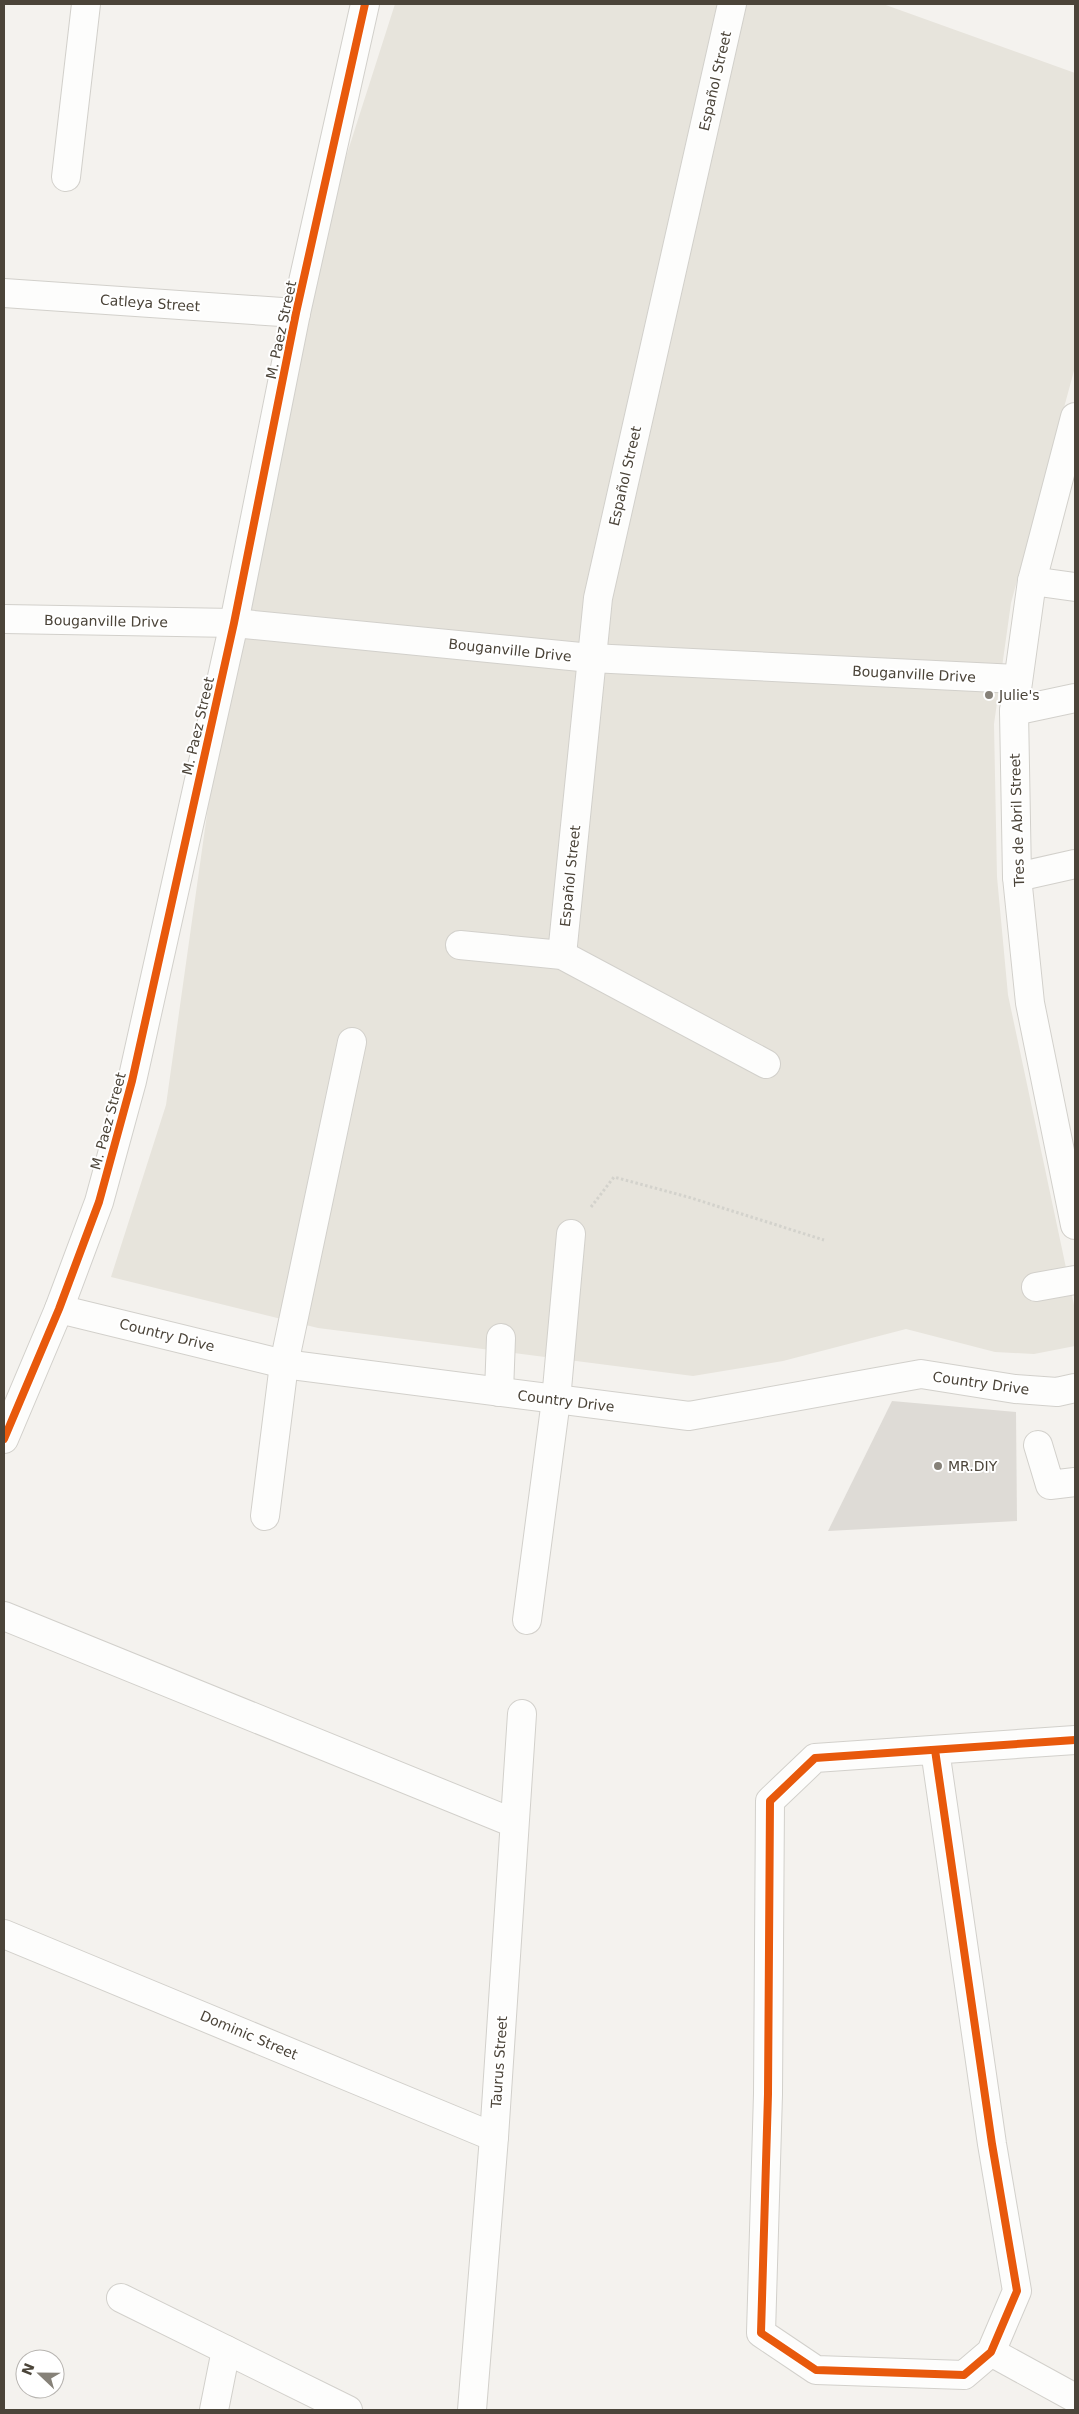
<svg xmlns="http://www.w3.org/2000/svg" width="1079" height="2414" viewBox="0 0 1079 2414" font-family="'DejaVu Sans',sans-serif">
<rect width="100%" height="100%" fill="#f4f2ee"/>
<path fill="#e7e4dc" d="M 395,4 L 883,4 L 1075,73 L 1075,367 L 1011,603 L 994,724 L 997,877 L 1008,995 L 1075,1310 L 1075,1346 L 1034,1354 L 995,1352 L 906,1329 L 783,1361 L 693,1376 L 318,1328 L 111,1277 L 166,1105 L 234,623 L 296,313 Z"/>
<path fill="#dedbd6" d="M 892,1401 L 1016,1412 L 1017,1521 L 828,1531 Z"/>
<g fill="none" stroke-linecap="round" stroke-linejoin="round">
<defs>
<g id="minor">
<path d="M 66,177 L 86,4"/>
<path d="M 4,293 L 296,313"/>
<path d="M 1075,417 L 1032,581 L 1014,711 L 1017,877 L 1030,1003 L 1075,1225"/>
<path d="M 1032,581 L 1075,587"/>
<path d="M 4,619 L 234,623 L 591,658 L 1017,679"/>
<path d="M 1014,711 L 1075,698"/>
<path d="M 1017,877 L 1075,864"/>
<path d="M 460,945 L 562,955 L 766,1064"/>
<path d="M 562,955 L 598,598 L 732,4"/>
<path d="M 1036,1287 L 1075,1280"/>
<path d="M 59,1309 L 284,1364 L 689,1416 L 921,1374 L 1015,1389 L 1057,1392 L 1075,1388"/>
<path d="M 499,1392 L 501,1338"/>
<path d="M 4,1439 L 59,1309 L 99,1202 L 132,1081 L 234,623 L 296,313 L 365,4"/>
<path d="M 1038,1445 L 1050,1485 L 1075,1482"/>
<path d="M 265,1516 L 284,1364 L 352,1042"/>
<path d="M 4,1616 L 514,1823"/>
<path d="M 527,1620 L 556,1400 L 571,1234"/>
<path d="M 935,1750 L 992,2144 L 1017,2291 L 991,2352 L 964,2375 L 816,2370 L 761,2333 L 768,2094 L 770,1801 L 815,1758 L 1075,1740"/>
<path d="M 4,1934 L 494,2137"/>
<path d="M 121,2298 L 348,2410"/>
<path d="M 991,2352 L 1075,2398"/>
<path d="M 214,2410 L 226,2350"/>
<path d="M 472,2410 L 494,2137 L 522,1714"/>
</g>
</defs>
<use href="#minor" stroke="#d2d0cb" stroke-width="30"/>
<path stroke="#d3d2cc" stroke-width="3" stroke-dasharray="2.5 2.5" stroke-linecap="butt" d="M 591,1207 L 614,1177 L 688,1197 L 824,1240"/>
<use href="#minor" stroke="#fdfdfc" stroke-width="28"/>
<defs>
<g id="cycleway">
<path d="M 4,1439 L 59,1309 L 99,1202 L 132,1081 L 234,623 L 296,313 L 365,4"/>
<path d="M 935,1750 L 992,2144 L 1017,2291 L 991,2352 L 964,2375 L 816,2370 L 761,2333 L 768,2094 L 770,1801 L 815,1758 L 1075,1740"/>
</g>
</defs>
<use href="#cycleway" stroke="#fff" stroke-width="11"/>
<use href="#cycleway" stroke="#e8590c" stroke-width="8"/>
</g>
<g fill="#868178" stroke="#fff" stroke-width="2">
<circle cx="989" cy="695" r="5"/>
<circle cx="938" cy="1466" r="5"/>
</g>
<g text-anchor="middle" dominant-baseline="central" stroke-width="4" stroke-linejoin="round" paint-order="stroke">
<g font-size="14" fill="#4b4439" stroke="#fff">
<text transform="translate(715 81) rotate(-77)">Español Street</text>
<text transform="translate(150 303) rotate(4)">Catleya Street</text>
<text transform="translate(281 330) rotate(-78)">M. Paez Street</text>
<text transform="translate(625 476) rotate(-77)">Español Street</text>
<text transform="translate(106 621) rotate(1)">Bouganville Drive</text>
<text transform="translate(510 650) rotate(6)">Bouganville Drive</text>
<text transform="translate(914 674) rotate(3)">Bouganville Drive</text>
<text transform="translate(198 726) rotate(-77)">M. Paez Street</text>
<text transform="translate(1017 820) rotate(-92)">Tres de Abril Street</text>
<text transform="translate(570 876) rotate(-84)">Español Street</text>
<text transform="translate(108 1121) rotate(-75)">M. Paez Street</text>
<text transform="translate(167 1335) rotate(14)">Country Drive</text>
<text transform="translate(981 1383) rotate(8)">Country Drive</text>
<text transform="translate(566 1401) rotate(7)">Country Drive</text>
<text transform="translate(249 2035) rotate(23)">Dominic Street</text>
<text transform="translate(499 2062) rotate(-86)">Taurus Street</text>
</g>
<g font-size="14" fill="#4b4439" stroke="#fff" text-anchor="start">
<text x="999" y="695">Julie's</text>
<text x="948" y="1466">MR.DIY</text>
</g>
</g>
<rect width="1079" height="2414" fill="none" stroke="#4b4439" stroke-width="10"/>
<g transform="translate(40 2374) rotate(292)"><circle r="24" fill="#ffffff" stroke="#b7b4b0"/>
<path d="M0-4L9 19L0 12L-9 19Z" fill="#868178"/>
<text y="-8" font-size="14" font-weight="bold" text-anchor="middle" fill="#4b4439">N</text>
</g>
</svg>
